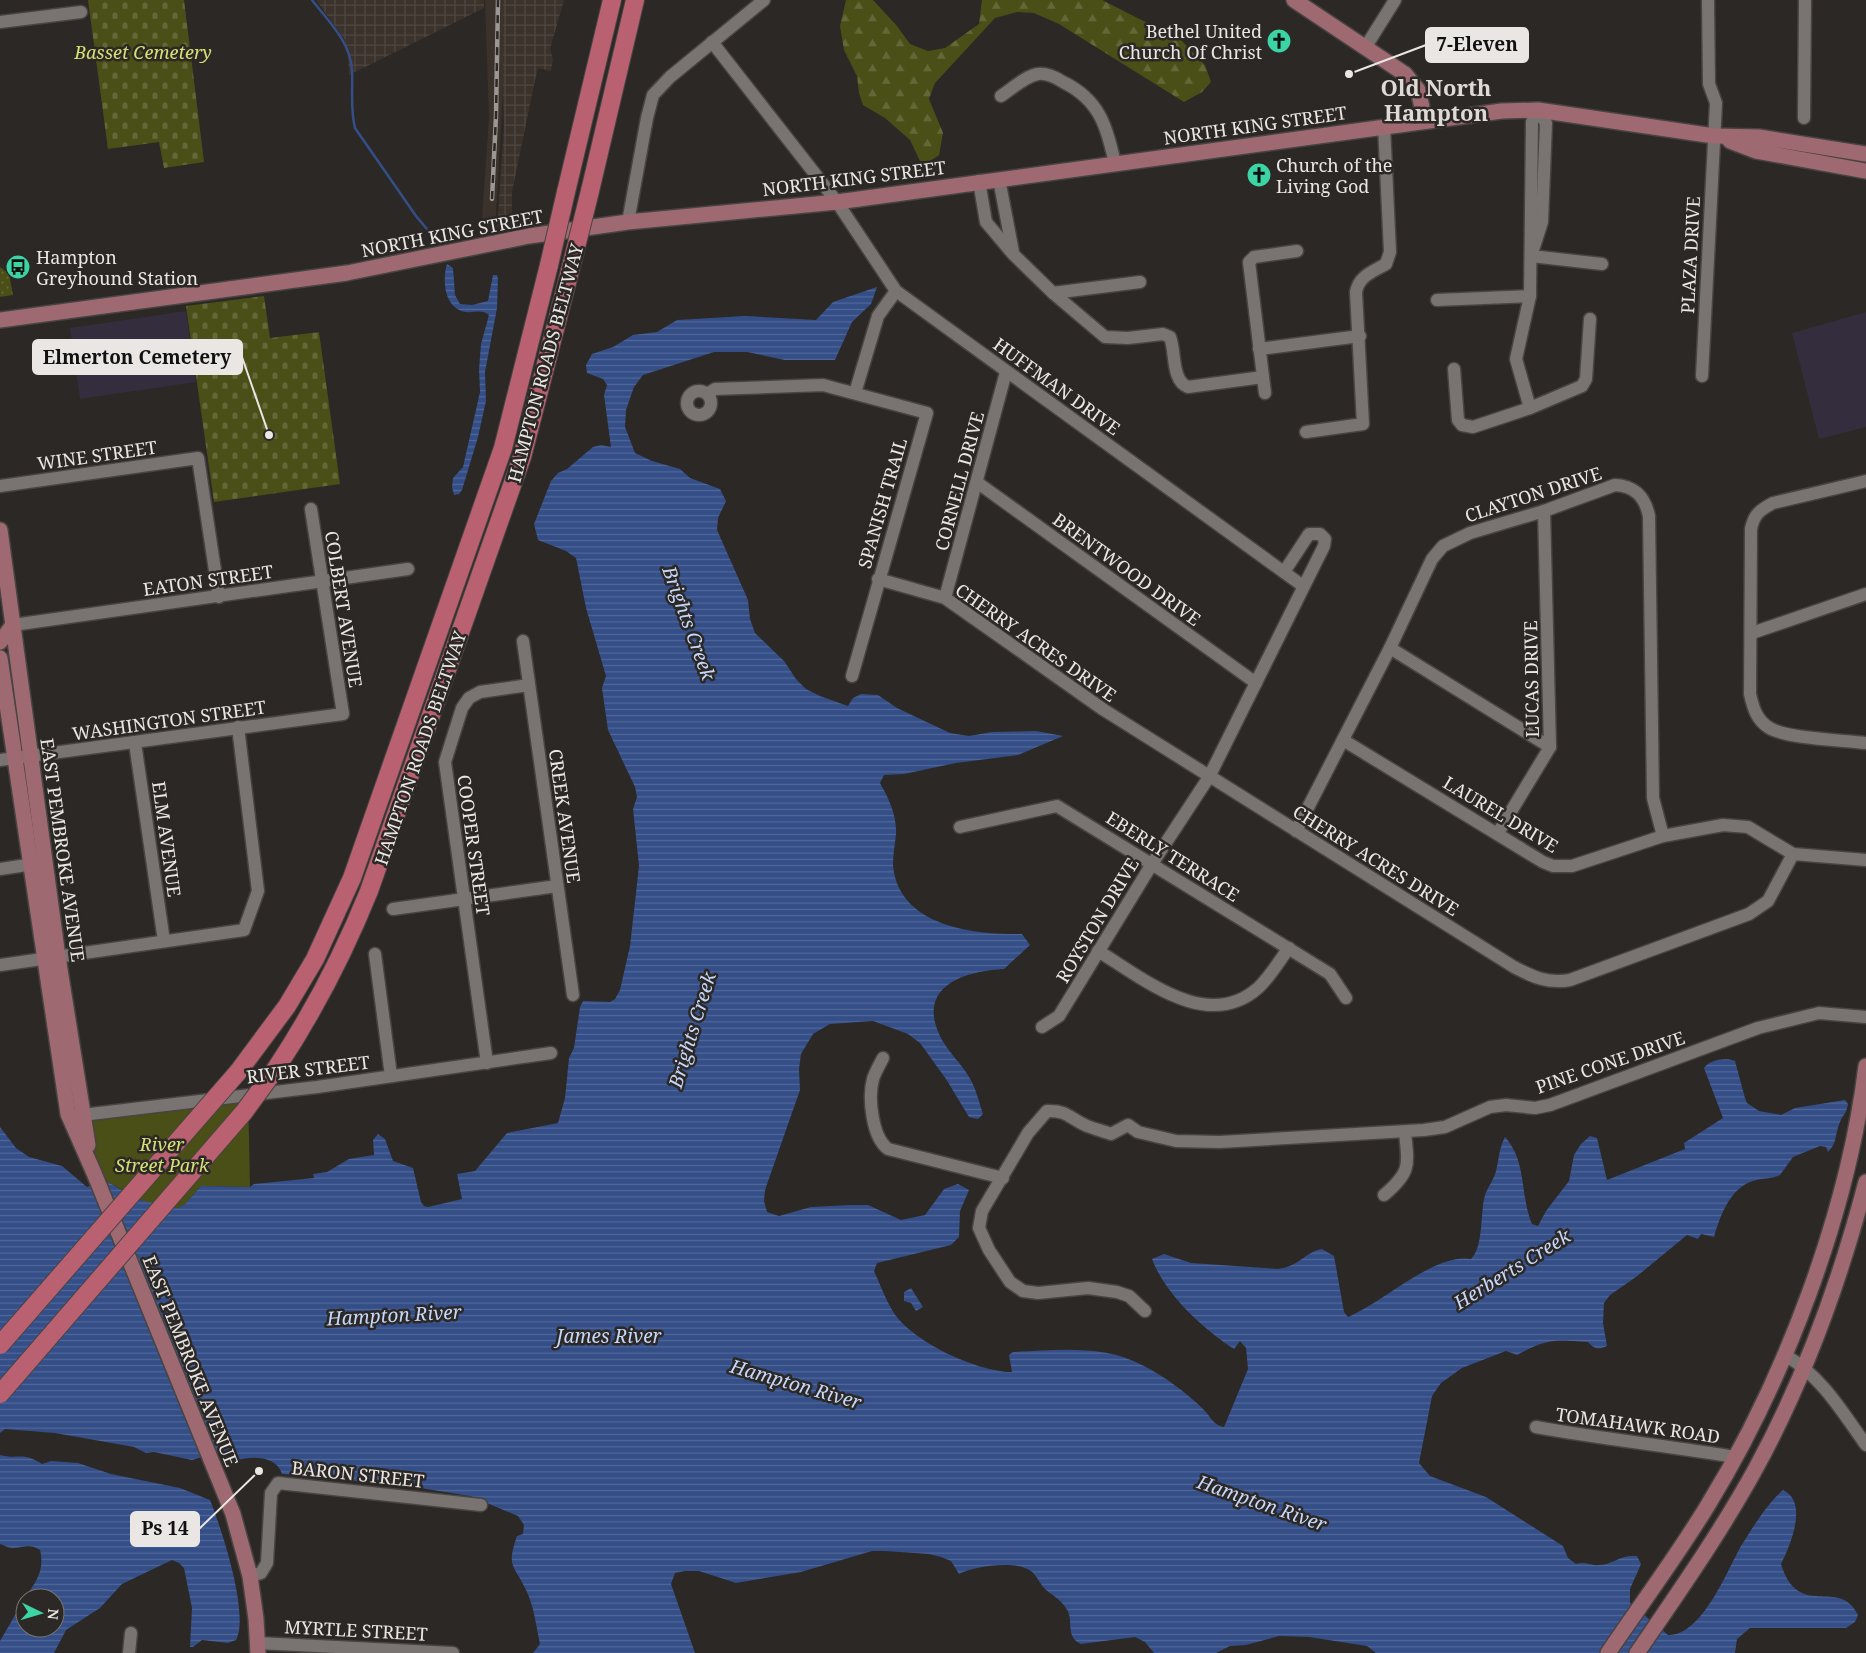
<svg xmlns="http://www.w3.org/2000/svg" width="1866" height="1653" viewBox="0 0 1866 1653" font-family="'Noto Serif',serif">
<defs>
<pattern id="industrial-grid" width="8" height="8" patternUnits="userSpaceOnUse" patternTransform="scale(1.25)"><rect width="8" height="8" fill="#3b322c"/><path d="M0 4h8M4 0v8" fill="none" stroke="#4e4640"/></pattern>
<pattern id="grass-dots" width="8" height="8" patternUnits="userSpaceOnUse" patternTransform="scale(1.25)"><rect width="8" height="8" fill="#4a4f17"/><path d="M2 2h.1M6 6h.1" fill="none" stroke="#646839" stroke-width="1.8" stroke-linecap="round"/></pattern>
<pattern id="forest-firs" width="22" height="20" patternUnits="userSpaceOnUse" patternTransform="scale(1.25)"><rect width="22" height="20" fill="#4a4f17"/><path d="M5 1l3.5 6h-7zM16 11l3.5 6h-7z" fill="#646839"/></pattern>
<pattern id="cemetery-stones" width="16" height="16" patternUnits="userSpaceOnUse" patternTransform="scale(1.25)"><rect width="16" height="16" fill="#4a4f17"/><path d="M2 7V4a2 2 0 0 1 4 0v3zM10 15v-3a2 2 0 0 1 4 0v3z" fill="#646839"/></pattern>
<pattern id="water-rules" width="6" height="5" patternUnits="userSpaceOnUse" patternTransform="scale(1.25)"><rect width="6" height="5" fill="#344e87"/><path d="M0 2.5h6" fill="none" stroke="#516898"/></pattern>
</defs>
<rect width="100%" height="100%" fill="#2c2825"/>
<g fill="#332d3d">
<path d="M 186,311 L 196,382 L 80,399 L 70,328 Z"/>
<path d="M 1866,312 L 1866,427 L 1819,439 L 1792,333 Z"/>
</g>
<g fill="url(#industrial-grid)">
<path d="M 316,0 L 484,0 L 484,8 L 349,75 L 348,56 L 345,40 Z"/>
<path d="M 500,0 L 564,0 L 550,49 L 553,59 L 551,71 L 538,68 L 534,85 L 512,192 L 512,227 L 497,230 L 504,127 Z"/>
</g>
<path fill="#3b322c" d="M 485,0 L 503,0 L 503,91 L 495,230 L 481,233 L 489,117 Z"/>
<path fill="url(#grass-dots)" d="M 0,267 L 9,274 L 13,295 L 0,297 Z"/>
<path fill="url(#forest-firs)" d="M 846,0 L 873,0 L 897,26 L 910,44 L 928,51 L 945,48 L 979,24 L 982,0 L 1102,0 L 1181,40 L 1205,65 L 1211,82 L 1202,92 L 1184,102 L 1059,24 L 1034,13 L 1017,12 L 995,18 L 935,83 L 929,99 L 943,133 L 939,155 L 930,161 L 920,161 L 910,140 L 885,118 L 863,105 L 859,93 L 857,76 L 844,50 L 840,26 Z"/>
<g fill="url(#cemetery-stones)">
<path d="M 88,0 L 184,0 L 204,162 L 164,168 L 159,142 L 108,149 Z"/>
<path d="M 264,296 L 270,338 L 319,332 L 340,484 L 214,502 L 186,306 Z"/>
</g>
<path fill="#4a4f17" d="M 248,1092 L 250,1187 L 201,1186 L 185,1204 L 178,1208 L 146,1203 L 108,1182 L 101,1181 L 81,1115 Z"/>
<g fill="url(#water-rules)">
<path d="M 447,264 L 453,268 L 455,295 L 460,304 L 472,305 L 488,301 L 493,275 L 497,275 L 498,279 L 497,308 L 485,372 L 486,401 L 478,437 L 462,490 L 459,494 L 454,495 L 452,487 L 453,478 L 463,467 L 480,392 L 479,369 L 481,344 L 489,315 C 482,309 475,313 466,312 C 444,309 442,280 447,264 Z"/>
<path d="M 877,287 L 871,304 L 852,322 L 835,360 L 785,360 L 747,352 L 714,352 L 643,375 L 634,387 L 626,410 L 625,427 L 635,453 L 652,461 L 680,469 L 690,478 L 720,489 L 726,501 L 718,518 L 717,530 L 748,600 L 750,619 L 755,633 L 784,661 L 796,679 L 806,689 L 820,696 L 848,706 L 853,698 L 861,694 L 878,695 L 897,708 L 950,733 L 969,736 L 992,732 L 1036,731 L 1063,736 L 1018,755 L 956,763 L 904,774 L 884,775 L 880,783 C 889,799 897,816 896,834 C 895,844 893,854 893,865 C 898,926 973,935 1022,934 L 1030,945 L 1004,969 C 965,971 916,986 940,1036 C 947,1051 961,1063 969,1077 C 976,1088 979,1102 983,1114 L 978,1119 L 969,1117 L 946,1079 L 920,1043 L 908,1034 L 873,1021 L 830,1024 L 813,1034 L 801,1054 L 799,1069 L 800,1090 L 765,1190 L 764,1201 L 767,1212 L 779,1216 L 811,1207 L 850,1205 L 868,1205 L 901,1220 L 925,1215 L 944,1189 L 958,1184 L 969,1190 L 960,1211 L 959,1237 L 951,1245 L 877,1263 L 874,1271 C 880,1284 885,1298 892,1310 C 910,1341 977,1372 1012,1372 L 1009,1355 L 1013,1352 C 1054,1350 1104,1344 1142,1365 C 1164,1376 1186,1392 1204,1410 C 1210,1416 1214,1426 1224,1427 L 1248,1369 L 1246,1348 L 1240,1341 L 1234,1349 C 1203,1329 1165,1294 1152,1259 L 1164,1254 L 1191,1263 L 1278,1269 C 1300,1266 1305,1252 1322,1249 L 1334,1256 L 1344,1312 L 1348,1317 C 1384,1302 1434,1253 1471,1259 C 1484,1246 1480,1212 1485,1195 C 1488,1187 1494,1179 1496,1171 C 1499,1159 1499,1148 1505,1137 C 1527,1161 1520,1196 1532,1224 L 1538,1226 L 1546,1211 L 1569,1181 L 1574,1155 L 1581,1144 L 1590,1136 L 1597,1138 L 1607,1180 L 1685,1149 L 1684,1143 L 1723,1118 L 1704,1068 C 1709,1060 1726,1057 1735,1061 L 1745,1098 L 1747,1103 L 1759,1111 L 1781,1115 L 1795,1108 L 1845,1100 L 1848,1104 C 1846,1115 1843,1114 1840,1122 C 1835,1133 1837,1144 1828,1152 L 1826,1147 L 1820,1146 L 1793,1157 L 1780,1175 C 1772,1179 1762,1178 1753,1181 C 1730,1188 1720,1216 1714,1237 L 1701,1234 L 1698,1239 L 1687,1235 L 1636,1277 L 1610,1295 L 1604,1303 L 1603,1323 L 1607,1346 C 1598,1350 1594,1349 1588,1342 C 1553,1340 1548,1338 1517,1355 L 1506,1351 L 1462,1368 L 1441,1383 L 1432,1396 L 1419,1463 L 1430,1476 L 1486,1497 L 1563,1546 L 1568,1558 L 1576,1564 C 1585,1561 1591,1566 1599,1565 C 1615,1564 1618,1555 1637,1556 L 1641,1564 L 1630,1589 L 1630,1603 L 1668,1635 C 1702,1636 1727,1571 1741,1546 C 1753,1527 1767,1504 1783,1490 C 1809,1502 1790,1546 1781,1564 C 1798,1621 1840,1576 1858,1615 L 1855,1622 L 1846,1628 L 1750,1628 L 1737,1639 L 1735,1653 L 1376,1653 L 1367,1646 L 1309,1637 L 1279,1636 L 1246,1645 L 1230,1646 L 1216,1653 L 1154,1653 L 1145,1642 L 1135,1637 L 1081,1644 C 1064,1636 1075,1621 1066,1608 C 1061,1600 1052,1595 1045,1589 C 1040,1584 1037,1576 1031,1571 C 1016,1560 974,1566 959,1574 L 951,1561 L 941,1557 L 929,1554 L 885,1551 L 872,1551 L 801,1572 L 736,1583 L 699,1571 L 685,1571 L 675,1573 L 671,1584 L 695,1653 L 533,1653 L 540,1644 C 536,1626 534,1606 526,1590 C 514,1564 506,1568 517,1536 L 523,1534 L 524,1525 L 518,1516 L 470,1496 L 408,1486 L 282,1474 C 276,1454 249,1456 233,1461 L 220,1454 L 212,1454 L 192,1460 L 154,1452 L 146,1453 L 134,1447 L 55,1433 L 5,1429 L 0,1433 L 0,1127 L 16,1148 L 29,1157 L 62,1166 L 87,1187 L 101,1181 L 108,1182 L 139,1200 L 178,1208 L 185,1204 L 201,1186 L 250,1187 L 254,1184 L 314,1178 L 313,1174 L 327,1172 L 349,1159 L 374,1155 L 373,1140 L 378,1134 L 385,1139 L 393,1161 L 413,1168 L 421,1202 L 424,1206 L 428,1207 L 462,1199 L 457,1174 L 475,1171 L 507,1133 L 558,1123 L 565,1098 L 569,1058 L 574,1048 L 580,1007 L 583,1001 L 610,1002 L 615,999 L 620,990 L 630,946 L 639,866 L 633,809 L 637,797 L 635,787 L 608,730 L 602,688 L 606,676 L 586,608 L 576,558 L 566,551 L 538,540 L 534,524 L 551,481 L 558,473 L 567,469 L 593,447 L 601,445 L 611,447 L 604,395 L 607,385 L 603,379 L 587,373 L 586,365 L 592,354 L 613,347 L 633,335 L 657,332 L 677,320 L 745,316 L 816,320 L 833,302 Z"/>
<path d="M 911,1288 L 923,1307 L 916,1311 L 911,1303 L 904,1301 L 904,1292 Z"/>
<path d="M 0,1455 C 20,1460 21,1451 42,1464 L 51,1461 L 78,1463 L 111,1474 L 180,1488 L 210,1500 C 221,1527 250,1615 236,1640 L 228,1643 L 202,1640 L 193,1647 L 190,1647 L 192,1608 L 184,1568 L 179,1563 L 172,1560 L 122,1584 L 100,1608 L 66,1630 L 54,1653 L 0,1653 L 0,1641 L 25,1598 L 25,1628 L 55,1628 L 55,1598 L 25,1598 C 36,1582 45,1570 40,1550 C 29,1543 24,1548 12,1548 C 8,1548 4,1545 0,1544 Z"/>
</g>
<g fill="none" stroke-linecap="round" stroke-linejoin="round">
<path stroke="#344e87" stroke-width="2.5" d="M 312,0 C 329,22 350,41 352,70 C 353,90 350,108 355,128 L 416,216 L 437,241"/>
<defs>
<g id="minor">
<path d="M 0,22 L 81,12"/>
<path d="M 712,42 L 837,202 L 896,291 L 1303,586"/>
<path d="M 1365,48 L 1395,0"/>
<path d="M 1001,96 C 1012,89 1025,76 1038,74 C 1047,73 1055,77 1063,82 C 1100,100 1106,126 1115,163"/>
<path d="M 1804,118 L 1805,0"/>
<path d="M 999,179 L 1013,252"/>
<path d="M 979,181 L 986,222 L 1013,254 L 1053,293 L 1105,337 L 1128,338 L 1163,334 L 1170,337 C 1176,352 1171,380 1188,387 L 1263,377"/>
<path d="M 628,222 L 647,118 L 653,95 L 670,77 L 764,0"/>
<path d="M 1534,247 L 1542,222 L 1546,123 L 1538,110"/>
<path d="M 1531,256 L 1602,264"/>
<path d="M 1053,293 L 1140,282"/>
<path d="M 1437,300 L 1530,296"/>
<path d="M 1259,349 L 1360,336"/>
<path d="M 1454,369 L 1458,420 L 1462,425 L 1473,427 L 1530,408 L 1582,386 L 1586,379 L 1590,319"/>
<path d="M 1702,376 L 1716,103 L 1709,84 L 1708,0"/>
<circle cx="699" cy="403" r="12"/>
<path d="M 855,393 L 878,316 L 896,291"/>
<path d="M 1265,393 L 1249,262 L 1254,257 L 1297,251"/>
<path d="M 707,394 L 715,389 L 823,385 L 927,413 L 852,676"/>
<path d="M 1530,408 L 1516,359 L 1530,296 L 1532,122 L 1538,110"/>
<path d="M 1306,432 L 1363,424 L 1356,292 C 1359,276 1372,272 1386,264 L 1390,252 L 1384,126"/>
<path d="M 1866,481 L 1773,503 C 1760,510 1754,514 1751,529 L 1750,694 C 1753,707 1756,719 1768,727 C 1785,739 1843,740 1866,743"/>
<path d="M 978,483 L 1256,683"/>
<path d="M 0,486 L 198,458 L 219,597"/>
<path d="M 878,579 L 945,598 L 1104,710 L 1514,967 C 1533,977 1548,984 1570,980 L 1749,914 L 1768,901 L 1793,854"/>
<path d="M 945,598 L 1006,372"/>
<path d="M 13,625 L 408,569"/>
<path d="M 1752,633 L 1866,594"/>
<path d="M 523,641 L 573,995"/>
<path d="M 1390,648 L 1550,747"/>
<path d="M 1343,740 L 1543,862 L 1553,866 L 1572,866 L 1663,836 L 1723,825 L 1748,827 L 1793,854 L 1866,860"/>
<path d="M 135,743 L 164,941"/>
<path d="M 0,760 L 343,714 L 311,509"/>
<path d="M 960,827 L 1057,806 L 1330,974 L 1346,998"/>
<path d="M 1296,831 L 1390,648 L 1432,559 L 1443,546 L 1470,533 L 1544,511 L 1615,485 C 1635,486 1645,497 1649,516 L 1653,798 L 1663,836"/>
<path d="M 1498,833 L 1550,747 L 1544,511"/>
<path d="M 0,869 L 40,863"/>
<path d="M 393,909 L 557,886"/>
<path d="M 1098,951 C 1143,978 1207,1033 1258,988 C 1270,977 1279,961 1289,948"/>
<path d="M 375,954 L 391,1076"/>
<path d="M 0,965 L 244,930 L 258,891 L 238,727"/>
<path d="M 1042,1027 L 1059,1016 L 1152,864 L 1209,777 L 1324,546 L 1325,539 L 1320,534 L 1309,534 L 1284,572"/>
<path d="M 883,1058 C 880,1064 875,1072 873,1079 C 868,1098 872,1137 888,1149 L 1003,1178"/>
<path d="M 487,1063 L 445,762 L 462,708 L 469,698 L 480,692 L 529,685"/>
<path d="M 74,1116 L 317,1087 L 551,1053"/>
<path d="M 1384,1195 C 1412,1171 1408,1165 1405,1132"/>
<path d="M 1145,1311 L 1129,1296 L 1117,1292 L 1088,1288 L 1038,1293 L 1023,1291 L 1010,1282 L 989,1250 L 979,1228 L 982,1211 L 1028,1133 L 1047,1111 C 1068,1110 1070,1119 1087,1126 C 1095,1129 1103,1131 1111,1134 L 1128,1125 L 1138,1132 L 1176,1141 L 1220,1142 L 1424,1130 L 1445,1127 L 1490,1107 L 1506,1105 L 1535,1108 L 1550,1105 L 1758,1028 L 1819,1013 L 1866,1017"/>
<path d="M 1785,1355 C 1822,1377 1841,1410 1866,1445"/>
<path d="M 1536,1427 C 1603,1439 1669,1446 1735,1457"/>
<path d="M 250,1576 L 261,1573 L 267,1563 L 271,1493 L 278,1483 L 481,1505"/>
<path d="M 258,1643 L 453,1653"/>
<path d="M 129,1653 L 131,1633"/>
</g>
<g id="major">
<path d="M 1294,0 L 1405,74 L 1418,90 L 1425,120"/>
<path d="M 1730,141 L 1756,151 L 1866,171"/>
<path d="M 0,320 L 347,273 L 529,236 L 628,222 L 837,202 L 1502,111 L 1538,110 L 1714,136 L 1759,137 L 1866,154"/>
<path d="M 0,530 L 58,957 L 88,1145"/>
<path d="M 0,642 L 13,625"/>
<path d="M 0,658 L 68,1114 L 94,1173 L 233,1514 L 250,1576 L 256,1619 L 258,1653"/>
<path d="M 1608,1653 C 1641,1604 1677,1556 1708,1505 C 1785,1379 1848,1213 1866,1066"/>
<path d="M 1637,1653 C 1678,1593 1721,1532 1756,1468 C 1805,1378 1840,1281 1866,1182"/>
</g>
<g id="highway">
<path d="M 590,191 L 635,0"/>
<path d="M 566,192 L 612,0"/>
<path d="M 277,1067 C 314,1011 344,953 369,891 L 522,457 L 572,263"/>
<path d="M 238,1072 L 287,1006 L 315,959 L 352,878 L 503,448 L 549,265"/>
</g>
</defs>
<use href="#minor" stroke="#474442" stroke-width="15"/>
<use href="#major" stroke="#474442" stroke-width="18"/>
<use href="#highway" stroke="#474442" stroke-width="20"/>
<use href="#minor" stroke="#797471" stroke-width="12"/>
<use href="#major" stroke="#9f6971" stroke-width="15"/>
<use href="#highway" stroke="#b96171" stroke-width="18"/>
<defs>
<path id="rail" d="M 492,199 L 496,116 L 498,0"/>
</defs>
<use href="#rail" stroke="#9a9794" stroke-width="4.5"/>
<use href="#rail" stroke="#2c2825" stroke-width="2.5" stroke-dasharray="8" stroke-linecap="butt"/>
<defs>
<g id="highway-bridge">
<path d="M 572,263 L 590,191"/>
<path d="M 549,265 L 566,192"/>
<path d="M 0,1345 L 238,1072"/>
<path d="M 0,1394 L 244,1112 L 277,1067"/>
</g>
</defs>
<use href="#highway-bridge" stroke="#474442" stroke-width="20" stroke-linecap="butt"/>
<use href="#highway-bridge" stroke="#b96171" stroke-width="18"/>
</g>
<defs>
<symbol id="church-disc" viewBox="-11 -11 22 22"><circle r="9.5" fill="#3cd4a4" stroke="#2c2825"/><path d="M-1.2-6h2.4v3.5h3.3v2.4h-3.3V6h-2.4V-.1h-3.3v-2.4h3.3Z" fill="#111"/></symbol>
<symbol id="bus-disc" viewBox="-11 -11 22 22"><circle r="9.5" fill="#3cd4a4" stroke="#2c2825"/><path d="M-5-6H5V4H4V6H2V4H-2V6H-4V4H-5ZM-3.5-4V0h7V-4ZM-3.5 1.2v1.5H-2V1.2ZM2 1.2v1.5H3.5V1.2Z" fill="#111"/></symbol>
</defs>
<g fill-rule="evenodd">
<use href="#church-disc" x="1265" y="27" width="28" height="28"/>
<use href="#church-disc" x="1245" y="161" width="28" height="28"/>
<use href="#bus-disc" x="4" y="253" width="28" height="28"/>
</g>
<g text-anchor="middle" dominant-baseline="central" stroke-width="5" stroke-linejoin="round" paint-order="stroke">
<g font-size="18" fill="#e9e6e4" stroke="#2c2825" text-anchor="start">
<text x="1262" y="31" text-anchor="end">Bethel United<tspan x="1262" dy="21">Church Of Christ</tspan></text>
<text x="1276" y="165">Church of the<tspan x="1276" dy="21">Living God</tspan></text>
<text x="36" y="257">Hampton<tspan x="36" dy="21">Greyhound Station</tspan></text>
</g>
<g font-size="18" font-style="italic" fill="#d5e077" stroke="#2c2825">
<text x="143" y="52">Basset Cemetery</text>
<text x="162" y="1144">River<tspan x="162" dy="21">Street Park</tspan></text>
</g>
<g font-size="18" fill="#e9e6e4" stroke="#2c2825">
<text transform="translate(1255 125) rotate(-8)">NORTH KING STREET</text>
<text transform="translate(854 178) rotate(-7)">NORTH KING STREET</text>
<text transform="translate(452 233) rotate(-11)">NORTH KING STREET</text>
<text transform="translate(1690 255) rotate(-87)">PLAZA DRIVE</text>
<text transform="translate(545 363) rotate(-75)">HAMPTON ROADS BELTWAY</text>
<text transform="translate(1057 386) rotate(36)">HUFFMAN DRIVE</text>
<text transform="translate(97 455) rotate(-8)">WINE STREET</text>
<text transform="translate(959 481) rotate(-75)">CORNELL DRIVE</text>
<text transform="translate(1533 494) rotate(-18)">CLAYTON DRIVE</text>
<text transform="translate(882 503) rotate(-74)">SPANISH TRAIL</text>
<text transform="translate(1127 569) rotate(36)">BRENTWOOD DRIVE</text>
<text transform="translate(208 580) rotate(-8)">EATON STREET</text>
<text transform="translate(344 609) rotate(81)">COLBERT AVENUE</text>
<text transform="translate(1036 642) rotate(35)">CHERRY ACRES DRIVE</text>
<text transform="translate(1531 679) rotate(-91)">LUCAS DRIVE</text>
<text transform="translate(169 720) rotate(-8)">WASHINGTON STREET</text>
<text transform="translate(420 748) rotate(-71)">HAMPTON ROADS BELTWAY</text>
<text transform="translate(1501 814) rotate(31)">LAUREL DRIVE</text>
<text transform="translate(565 816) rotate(82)">CREEK AVENUE</text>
<text transform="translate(167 839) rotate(82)">ELM AVENUE</text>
<text transform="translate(474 845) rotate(82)">COOPER STREET</text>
<text transform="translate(63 850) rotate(82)">EAST PEMBROKE AVENUE</text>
<text transform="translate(1173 856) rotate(32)">EBERLY TERRACE</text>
<text transform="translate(1376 860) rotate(32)">CHERRY ACRES DRIVE</text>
<text transform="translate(1097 920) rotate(-59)">ROYSTON DRIVE</text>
<text transform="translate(1610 1062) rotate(-19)">PINE CONE DRIVE</text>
<text transform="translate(308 1069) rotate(-7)">RIVER STREET</text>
<text transform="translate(191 1361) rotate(68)">EAST PEMBROKE AVENUE</text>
<text transform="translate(1638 1425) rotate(8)">TOMAHAWK ROAD</text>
<text transform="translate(358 1474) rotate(6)">BARON STREET</text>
<text transform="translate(356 1630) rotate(3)">MYRTLE STREET</text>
</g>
<g font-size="19" font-style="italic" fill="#c5d7fa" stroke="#2c2825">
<text transform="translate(689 623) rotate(70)">Brights Creek</text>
<text transform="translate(692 1030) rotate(-73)">Brights Creek</text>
<text transform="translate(1512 1269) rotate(-32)">Herberts Creek</text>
<text transform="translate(394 1315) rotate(-3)">Hampton River</text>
<text x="609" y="1336">James River</text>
<text transform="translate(796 1384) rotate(16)">Hampton River</text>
<text transform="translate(1262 1503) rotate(19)">Hampton River</text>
</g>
<g font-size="22" font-weight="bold" fill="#dfdad6" stroke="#2c2825">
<text x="1436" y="87">Old North<tspan x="1436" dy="25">Hampton</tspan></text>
</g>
</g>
<path fill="none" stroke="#e9e6e4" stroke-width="2" d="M1349 74L1426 45M269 435L242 357M259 1471L199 1529"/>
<g fill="#e9e6e4" stroke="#2c2825" stroke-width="2">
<circle cx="1349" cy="74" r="5"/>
<circle cx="269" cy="435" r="5"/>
<circle cx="259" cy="1471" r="5"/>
</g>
<g fill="#e9e6e4" stroke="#e9e6e4" stroke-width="2">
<rect x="1426" y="28" width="102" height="34" rx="5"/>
<rect x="33" y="340" width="209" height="34" rx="5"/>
<rect x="131" y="1512" width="68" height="34" rx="5"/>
</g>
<g font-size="19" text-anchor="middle" font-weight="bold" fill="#111">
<text x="1477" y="51">7-Eleven</text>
<text x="137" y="364">Elmerton Cemetery</text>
<text x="165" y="1535">Ps 14</text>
</g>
<g transform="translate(40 1613) rotate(95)"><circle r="24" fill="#2c2825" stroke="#787471"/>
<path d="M0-4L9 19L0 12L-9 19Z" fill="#3cd4a4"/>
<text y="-8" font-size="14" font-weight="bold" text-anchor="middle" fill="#e9e6e4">N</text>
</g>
</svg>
